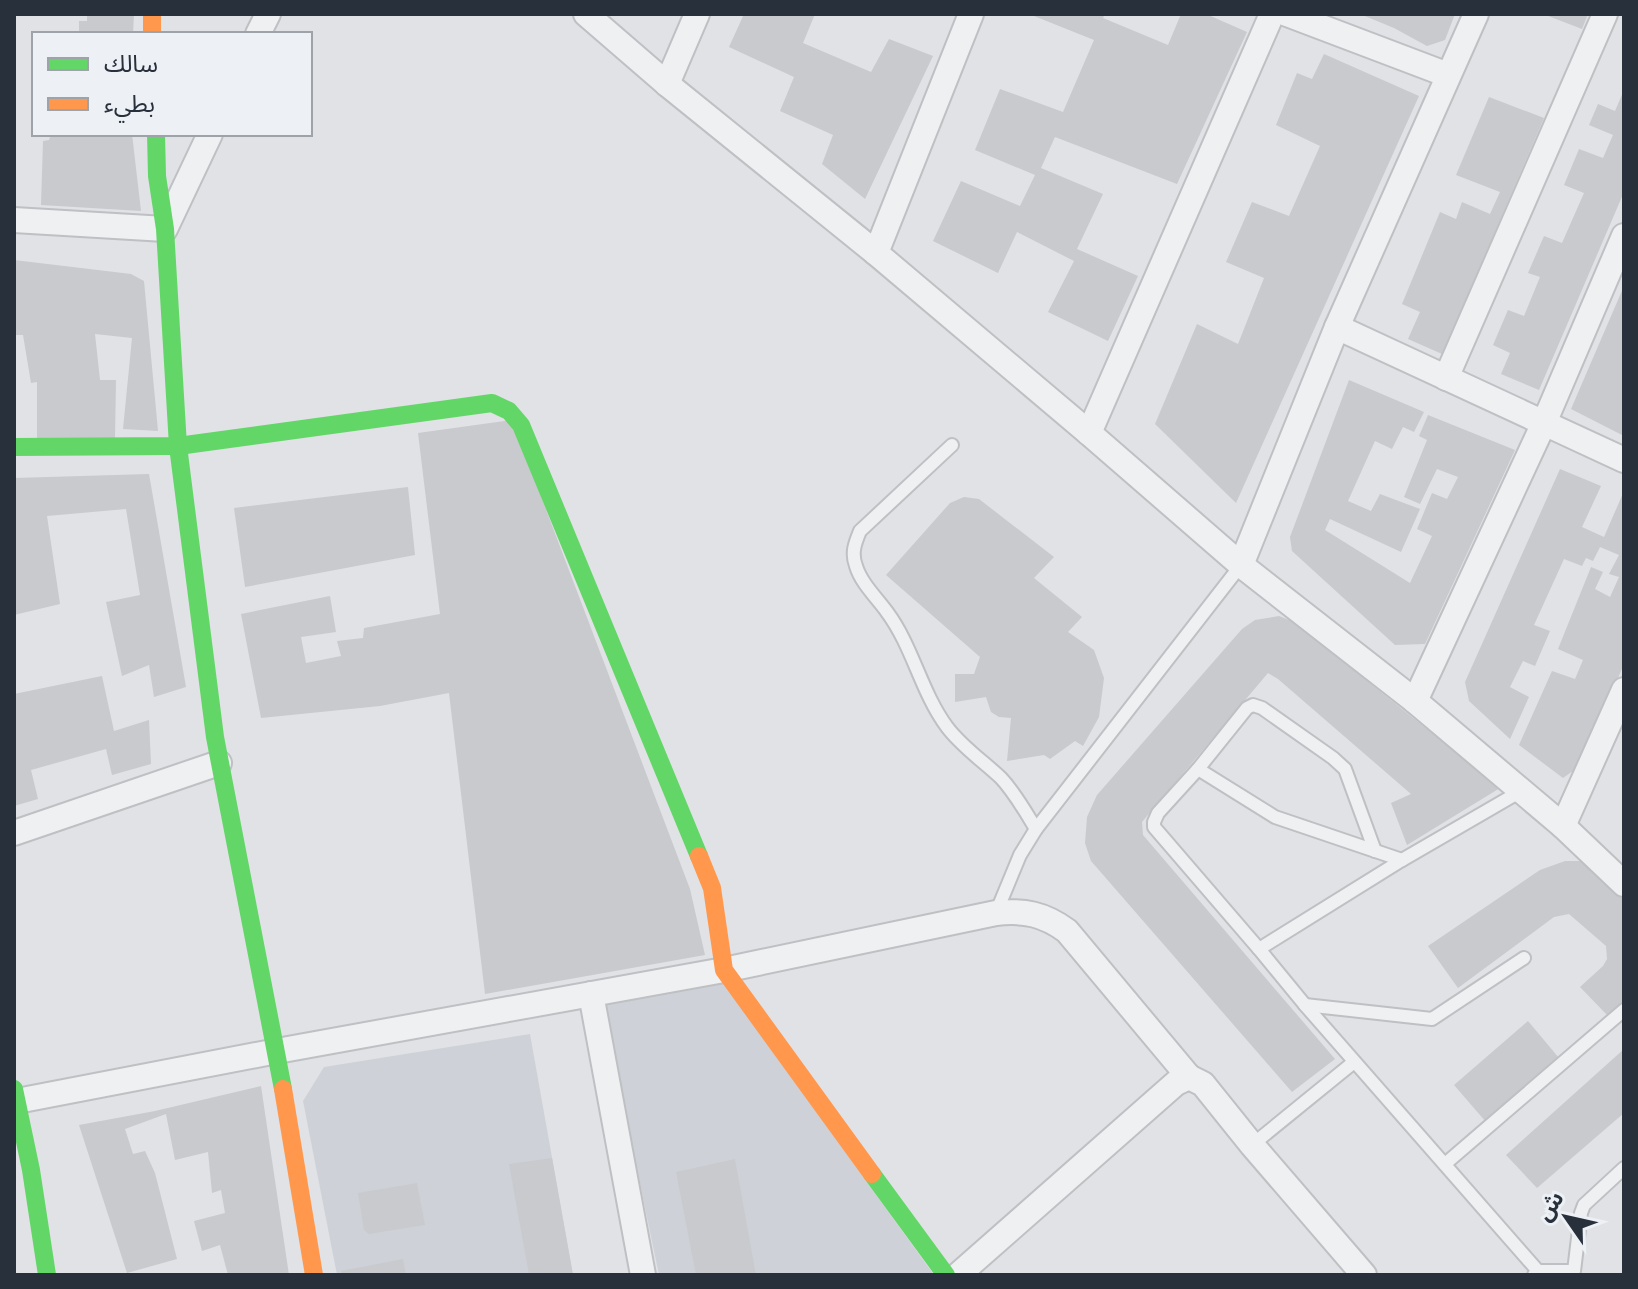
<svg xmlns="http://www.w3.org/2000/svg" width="1638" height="1289" viewBox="0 0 1638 1289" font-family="Manrope,'Noto Sans Arabic',sans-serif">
<rect width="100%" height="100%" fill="#e0e2e5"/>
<g fill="#ced2d8">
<path d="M 720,979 L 934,1275 L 659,1275 L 602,1001 Z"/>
<path d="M 530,1034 L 573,1275 L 337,1275 L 303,1101 L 324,1067 Z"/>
</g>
<g fill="#c8cacd">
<path d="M 87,14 L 134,14 L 133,34 L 79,34 L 79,21 L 87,21 Z"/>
<path d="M 744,14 L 815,14 L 803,43 L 871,72 L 889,39 L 933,56 L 865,199 L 822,164 L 833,135 L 780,111 L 794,77 L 729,47 Z"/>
<path d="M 1029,14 L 1105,14 L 1103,18 L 1168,45 L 1181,14 L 1206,14 L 1247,32 L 1177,184 L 1055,137 L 1041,168 L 1103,194 L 1077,249 L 1138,276 L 1108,341 L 1048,312 L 1074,261 L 1017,232 L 998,273 L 933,241 L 961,181 L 1020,206 L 1035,175 L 975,150 L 1000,89 L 1063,112 L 1094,40 Z"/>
<path d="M 1360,14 L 1455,14 L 1445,40 L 1427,46 L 1394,28 Z"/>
<path d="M 1543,14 L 1588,14 L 1582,29 Z"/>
<path d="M 1324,54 L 1419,96 L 1236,503 L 1155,424 L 1197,324 L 1238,344 L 1264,278 L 1226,262 L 1252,202 L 1289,216 L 1320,146 L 1276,125 L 1297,73 L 1312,79 Z"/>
<path d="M 1624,90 L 1624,192 L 1539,390 L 1501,374 L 1510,353 L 1493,345 L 1508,310 L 1524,316 L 1540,277 L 1528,273 L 1544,236 L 1562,243 L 1584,193 L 1564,185 L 1579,149 L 1603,158 L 1613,135 L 1589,125 L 1598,104 L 1615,111 Z"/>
<path d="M 1489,97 L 1544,118 L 1442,354 L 1408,339 L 1420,312 L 1402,304 L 1440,212 L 1456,219 L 1462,202 L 1490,214 L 1500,192 L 1456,175 Z"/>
<path d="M 51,134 L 132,134 L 141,211 L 41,205 L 43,141 L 49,140 Z"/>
<path d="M 14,260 L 131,274 L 144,281 L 158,431 L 123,429 L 132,338 L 95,334 L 100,380 L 116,380 L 115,438 L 37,438 L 37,382 L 31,383 L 23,335 L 14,335 Z"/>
<path d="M 1624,286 L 1624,436 L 1571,409 Z"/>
<path d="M 1349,380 L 1424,412 L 1414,432 L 1403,427 L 1392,449 L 1375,441 L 1348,501 L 1371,511 L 1380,494 L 1420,509 L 1401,552 L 1330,519 L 1325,530 L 1410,583 L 1432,536 L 1417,529 L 1432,493 L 1447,499 L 1458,477 L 1437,469 L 1420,504 L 1404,497 L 1427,440 L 1419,436 L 1428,415 L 1515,450 L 1425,644 L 1395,645 L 1292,551 L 1290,537 Z"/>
<path d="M 512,420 L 690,889 L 705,955 L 485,994 L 449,693 L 380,706 L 261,718 L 241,614 L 330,596 L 336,632 L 301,637 L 306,663 L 341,656 L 337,641 L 363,638 L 364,628 L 440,614 L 418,433 Z"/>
<path d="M 1560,469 L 1601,486 L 1582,527 L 1604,537 L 1624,491 L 1624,664 L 1580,766 L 1563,778 L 1519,745 L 1552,671 L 1575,679 L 1583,660 L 1558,649 L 1591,567 L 1603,572 L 1595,589 L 1610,597 L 1619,577 L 1609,574 L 1619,555 L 1600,547 L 1593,561 L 1586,558 L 1582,566 L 1564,559 L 1534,625 L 1550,631 L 1535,666 L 1523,661 L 1510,687 L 1529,697 L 1510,739 L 1469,701 L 1465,682 Z"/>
<path d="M 149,474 L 186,687 L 154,697 L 149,665 L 122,676 L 106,602 L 140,595 L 126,509 L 47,516 L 60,604 L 14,615 L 14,478 Z"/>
<path d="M 408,487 L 415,555 L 245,587 L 234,508 Z"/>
<path d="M 964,497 L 979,499 L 1054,557 L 1034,578 L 1082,617 L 1068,632 L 1094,650 L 1104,678 L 1099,717 L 1083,746 L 1075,741 L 1050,759 L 1044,755 L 1007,761 L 1011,718 L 999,717 L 991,712 L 986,697 L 955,702 L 955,674 L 974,674 L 980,657 L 886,575 L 950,503 Z"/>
<path d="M 1279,616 L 1294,622 L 1500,788 L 1407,845 L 1391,803 L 1411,794 L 1278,679 L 1268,673 L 1142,822 L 1143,835 L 1335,1059 L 1292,1092 L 1091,861 L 1085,843 L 1087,817 L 1097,795 L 1242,629 L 1255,620 Z"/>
<path d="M 102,676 L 114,731 L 149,720 L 151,764 L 112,775 L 106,749 L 31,770 L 38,799 L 14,806 L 14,694 Z"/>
<path d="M 1565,861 L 1580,861 L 1600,872 L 1624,893 L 1624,1002 L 1608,1016 L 1580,987 L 1603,966 L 1607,959 L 1606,946 L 1569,914 L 1554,917 L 1458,988 L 1428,946 L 1540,870 Z"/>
<path d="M 1528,1021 L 1559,1058 L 1486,1122 L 1454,1085 Z"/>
<path d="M 1624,1049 L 1624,1113 L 1537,1188 L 1506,1155 Z"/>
<path d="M 261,1086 L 289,1275 L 228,1275 L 220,1245 L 202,1251 L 194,1221 L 225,1213 L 221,1190 L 212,1193 L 208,1152 L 175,1160 L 166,1114 L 125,1129 L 133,1154 L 145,1151 L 155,1173 L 177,1259 L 127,1273 L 79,1125 L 155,1111 Z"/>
<path d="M 552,1158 L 573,1275 L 529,1275 L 509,1164 Z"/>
<path d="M 735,1159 L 756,1275 L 696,1275 L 676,1172 Z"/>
<path d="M 417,1183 L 425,1225 L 369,1234 L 364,1230 L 358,1193 Z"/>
<path d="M 403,1259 L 406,1275 L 342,1275 L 341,1271 Z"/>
</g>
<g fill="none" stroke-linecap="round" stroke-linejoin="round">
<defs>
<g id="lane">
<path d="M 952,445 L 860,531 C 855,543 851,553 856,566 C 861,583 877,598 887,612 C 913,647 921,692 947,727 C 962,747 983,761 1001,778 C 1015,793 1025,811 1036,829"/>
<path d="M 1198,769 L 1275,817 L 1402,860"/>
<path d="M 1521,791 L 1402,860 L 1259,949 L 1305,1005 L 1538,1271"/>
<path d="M 996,913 L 1020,855 L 1036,829 L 1241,565"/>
<path d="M 1259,949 L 1154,827 L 1154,822 L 1158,813 L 1198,769 L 1247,708 L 1253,705 L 1262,708 L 1333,758 L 1345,769 L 1375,851"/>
<path d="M 1305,1005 L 1432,1019 L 1524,958"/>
<path d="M 1252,1145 L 1354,1062"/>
<path d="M 1445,1164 L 1624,1010"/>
<path d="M 1534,1275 L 1538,1271 L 1574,1271 L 1581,1213 L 1584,1205 L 1624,1168"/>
</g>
<g id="street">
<path d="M 586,14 L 667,84 L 876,253 L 1089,433 L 1241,565 L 1415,701 L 1563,826 L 1624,884"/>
<path d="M 1287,14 L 1448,75"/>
<path d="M 258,34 L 268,14"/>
<path d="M 667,84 L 697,14"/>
<path d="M 14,220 L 165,229 L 210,134"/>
<path d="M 876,253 L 971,14"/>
<path d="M 1337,327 L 1624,460"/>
<path d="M 1446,378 L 1605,14"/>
<path d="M 1089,433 L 1272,14"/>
<path d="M 1241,565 L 1337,327 L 1476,14"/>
<path d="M 1415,701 L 1544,423 L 1624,236"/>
<path d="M 1563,826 L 1624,690"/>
<path d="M 14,833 L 219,763"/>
<path d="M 591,994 L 643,1275"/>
<path d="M 17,1101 L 277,1051 L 724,970 L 996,913 C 1024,910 1044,914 1067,931 L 1189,1077"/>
<path d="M 958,1275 L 1176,1083 L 1189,1077 L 1203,1084 L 1252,1145 L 1364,1275"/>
</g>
</defs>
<use href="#lane" stroke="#bec0c3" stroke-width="16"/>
<use href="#street" stroke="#bec0c3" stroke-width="28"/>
<use href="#lane" stroke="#eff0f1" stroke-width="12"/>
<use href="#street" stroke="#eff0f1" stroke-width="24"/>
<g stroke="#63d668" stroke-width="18">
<path d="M 156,134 L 157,176 L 165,229 L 178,446 L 215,737 L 283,1089"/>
<path d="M 14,447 L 178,446 L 492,403 L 509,411 L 521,425 L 699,856"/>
<path d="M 14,1089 L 31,1170 L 47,1275"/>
<path d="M 872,1174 L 946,1275"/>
</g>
<g stroke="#ff974d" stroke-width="18">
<path d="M 152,14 L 152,34"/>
<path d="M 699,856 L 712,888 L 724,970 L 872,1174"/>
<path d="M 283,1089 L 314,1275"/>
</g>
</g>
<rect width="1638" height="1289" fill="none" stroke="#28303c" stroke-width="32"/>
<rect x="32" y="32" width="280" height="104" fill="#edf0f4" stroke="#9ea3aa" stroke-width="2"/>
<rect x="48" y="58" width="40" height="12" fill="#63d668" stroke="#9ea3aa" stroke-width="2"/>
<text x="104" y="72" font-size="24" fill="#28303c">سالك</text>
<rect x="48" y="98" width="40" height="12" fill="#ff974d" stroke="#9ea3aa" stroke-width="2"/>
<text x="104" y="112" font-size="24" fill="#28303c">بطيء</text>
<g transform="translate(1566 1217) rotate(304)" stroke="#edf0f4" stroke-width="6" paint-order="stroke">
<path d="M0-6L14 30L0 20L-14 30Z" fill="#28303c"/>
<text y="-12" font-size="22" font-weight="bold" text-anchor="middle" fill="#28303c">ش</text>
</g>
</svg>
